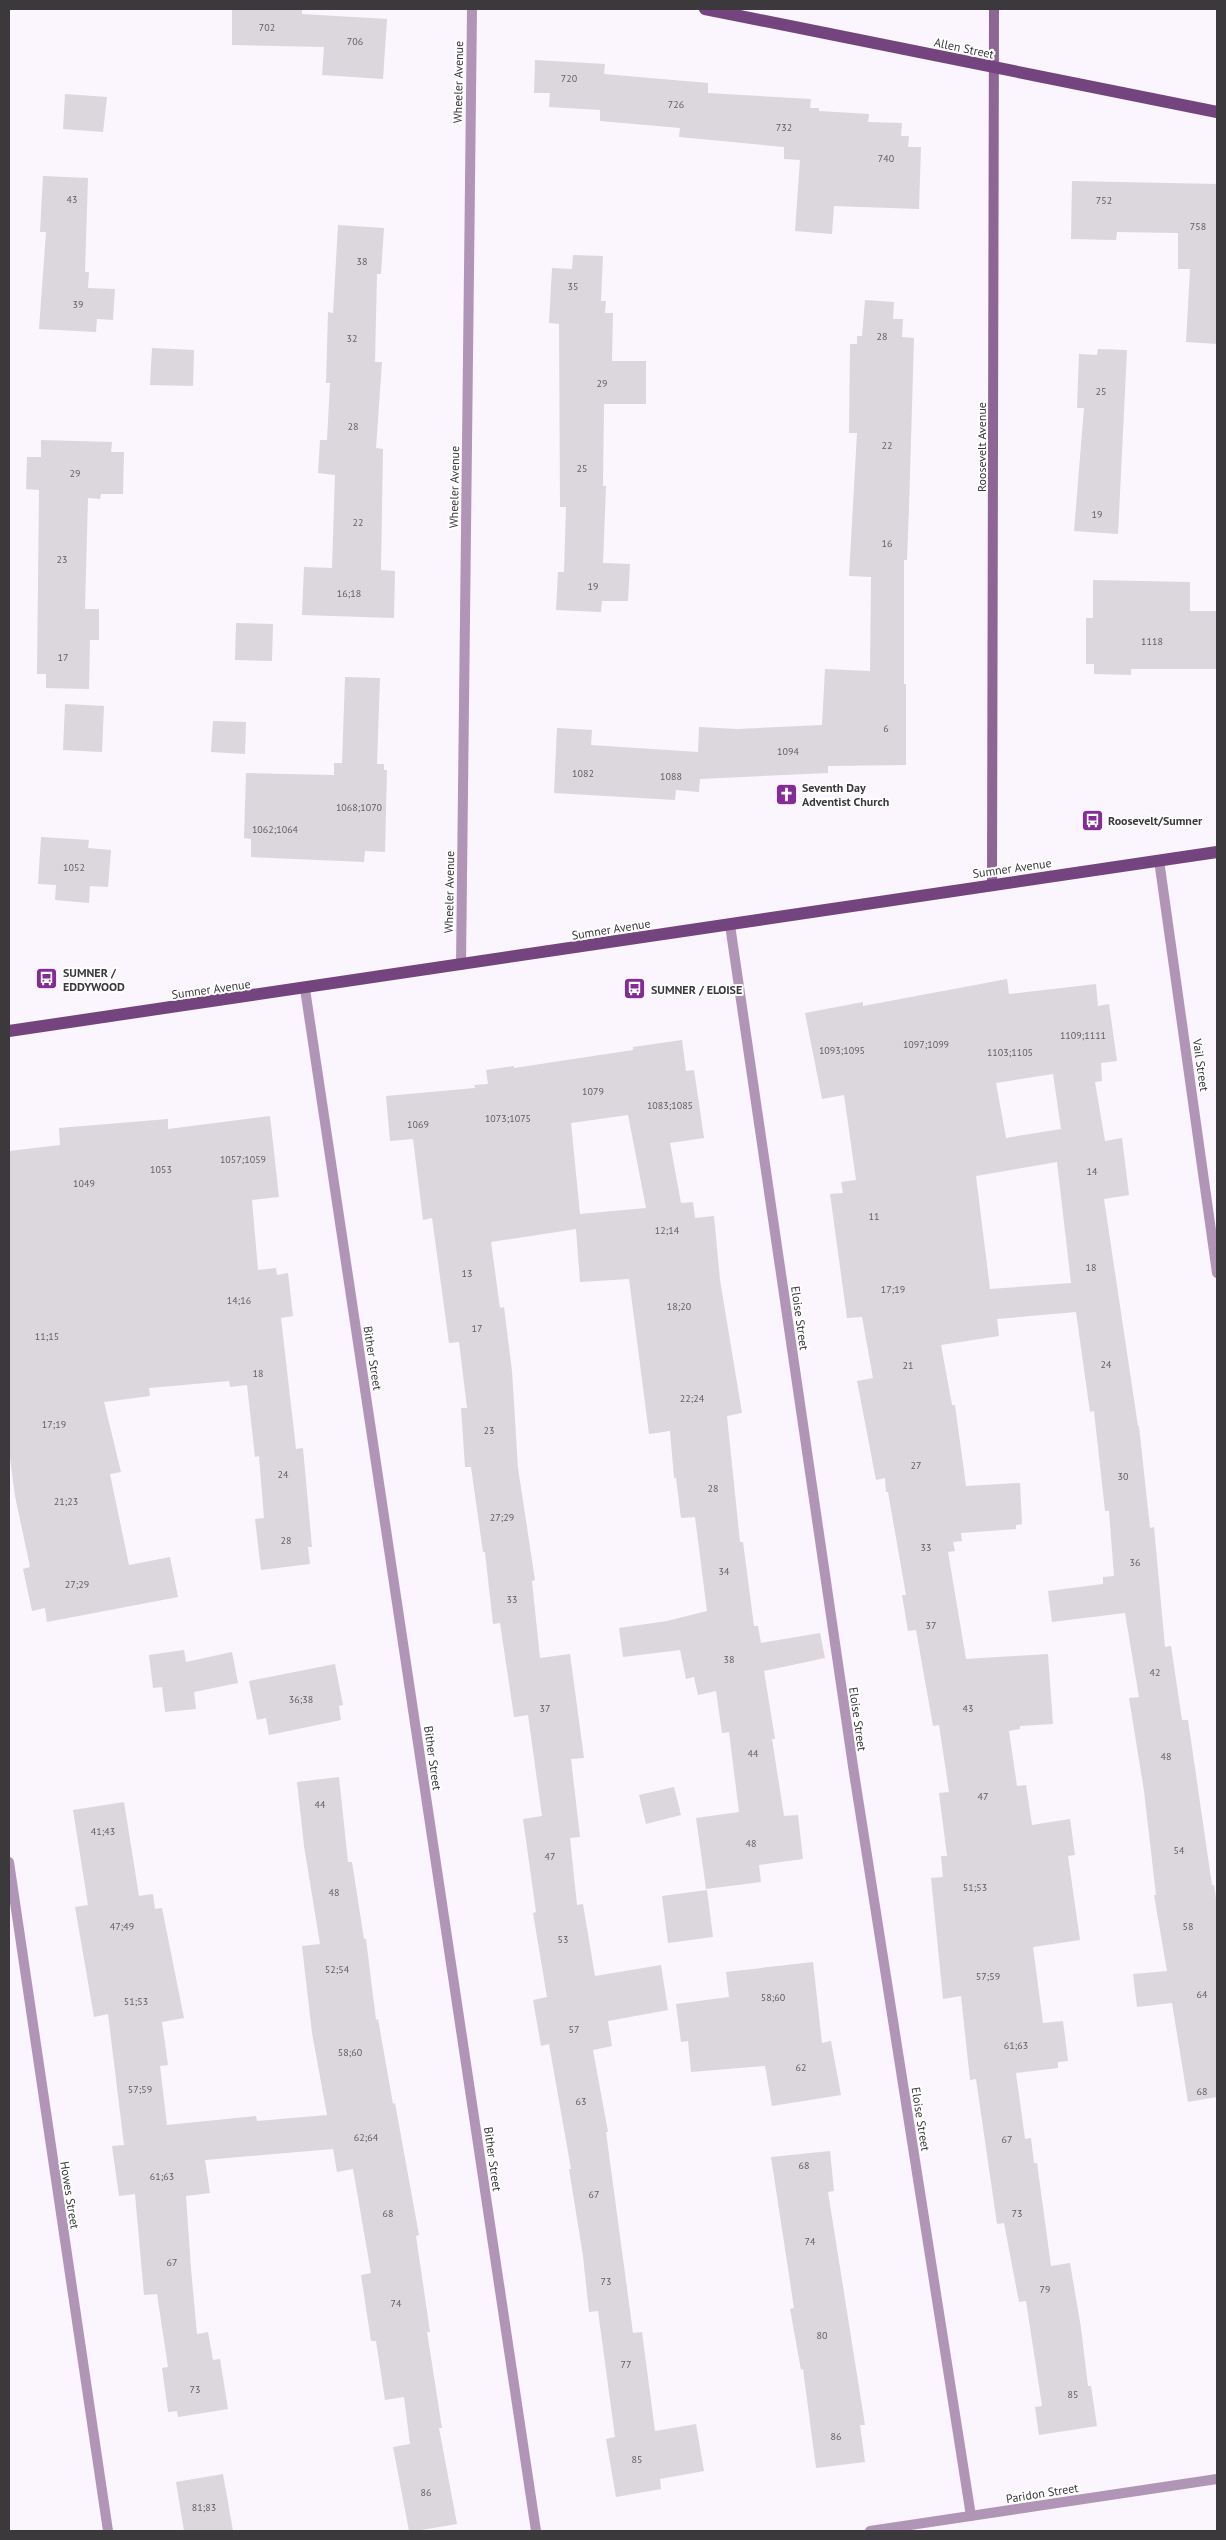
<svg xmlns="http://www.w3.org/2000/svg" width="1226" height="2540" viewBox="0 0 1226 2540" font-family="'PT Sans',sans-serif">
<rect width="100%" height="100%" fill="#fbf5fd"/>
<g fill="#dcd6dd" fill-rule="evenodd">
<path d="M 232,9 L 302,9 L 302,14 L 387,19 L 383,79 L 322,75 L 324,47 L 232,45 Z"/>
<path d="M 535,60 L 605,64 L 604,74 L 708,83 L 708,93 L 811,99 L 810,108 L 819,108 L 819,111 L 869,114 L 868,122 L 902,123 L 901,136 L 909,136 L 908,147 L 921,147 L 919,209 L 834,206 L 832,234 L 795,231 L 800,160 L 784,159 L 784,147 L 679,137 L 680,128 L 600,121 L 600,110 L 549,107 L 550,93 L 534,93 Z"/>
<path d="M 65,94 L 107,97 L 103,132 L 63,129 Z"/>
<path d="M 43,176 L 88,178 L 85,272 L 89,272 L 88,288 L 115,289 L 113,320 L 97,319 L 96,332 L 39,329 L 46,232 L 40,232 Z"/>
<path d="M 1072,181 L 1217,184 L 1217,344 L 1186,342 L 1190,269 L 1178,269 L 1178,233 L 1117,232 L 1116,240 L 1071,239 Z"/>
<path d="M 338,225 L 384,228 L 381,274 L 377,274 L 375,362 L 382,362 L 376,448 L 383,449 L 381,570 L 395,571 L 394,618 L 302,615 L 304,567 L 332,568 L 335,475 L 318,473 L 320,440 L 327,440 L 330,383 L 326,383 L 328,312 L 333,313 Z"/>
<path d="M 573,255 L 603,256 L 601,301 L 606,301 L 605,313 L 613,313 L 612,361 L 646,361 L 646,404 L 604,404 L 603,486 L 606,486 L 603,563 L 630,564 L 628,601 L 602,601 L 601,612 L 556,610 L 558,572 L 564,572 L 566,507 L 560,507 L 559,324 L 549,323 L 552,268 L 572,269 Z"/>
<path d="M 865,300 L 894,302 L 893,319 L 903,319 L 902,337 L 914,338 L 909,508 L 907,560 L 904,560 L 904,684 L 906,684 L 906,765 L 828,766 L 828,773 L 700,779 L 699,792 L 676,790 L 675,800 L 554,793 L 557,728 L 592,730 L 591,745 L 698,752 L 699,727 L 738,729 L 822,725 L 825,669 L 870,671 L 871,577 L 849,576 L 857,433 L 849,433 L 850,344 L 857,344 L 857,336 L 862,336 Z"/>
<path d="M 152,348 L 194,350 L 193,386 L 150,385 Z"/>
<path d="M 1098,349 L 1127,350 L 1118,534 L 1074,531 L 1084,408 L 1077,408 L 1079,354 L 1097,355 Z"/>
<path d="M 41,440 L 112,442 L 111,452 L 124,452 L 123,494 L 101,494 L 100,499 L 88,498 L 85,609 L 99,609 L 99,640 L 90,640 L 89,689 L 46,688 L 46,674 L 37,674 L 39,490 L 26,489 L 27,457 L 41,457 Z"/>
<path d="M 1093,580 L 1190,582 L 1190,611 L 1217,611 L 1217,669 L 1131,669 L 1131,675 L 1094,674 L 1094,664 L 1086,664 L 1086,618 L 1093,618 Z"/>
<path d="M 236,623 L 273,624 L 272,661 L 235,660 Z"/>
<path d="M 345,677 L 380,678 L 377,764 L 384,764 L 384,770 L 387,770 L 385,852 L 365,851 L 364,862 L 251,857 L 251,839 L 244,838 L 246,773 L 334,775 L 334,763 L 342,763 Z"/>
<path d="M 65,704 L 104,706 L 102,752 L 63,750 Z"/>
<path d="M 213,721 L 246,722 L 245,754 L 211,752 Z"/>
<path d="M 41,837 L 89,840 L 88,848 L 111,850 L 108,887 L 90,886 L 89,903 L 55,900 L 56,885 L 38,884 Z"/>
<path d="M 1007,979 L 1009,994 L 1096,984 L 1098,1006 L 1109,1004 L 1117,1061 L 1101,1063 L 1102,1081 L 1095,1082 L 1105,1141 L 1122,1138 L 1129,1195 L 1104,1199 L 1138,1426 L 1139,1426 L 1150,1528 L 1154,1527 L 1165,1647 L 1171,1646 L 1182,1720 L 1188,1720 L 1212,1885 L 1214,1885 L 1217,1906 L 1217,2097 L 1188,2102 L 1172,2003 L 1137,2007 L 1133,1974 L 1167,1971 L 1154,1895 L 1156,1895 L 1144,1791 L 1129,1698 L 1139,1697 L 1125,1613 L 1052,1622 L 1048,1591 L 1103,1584 L 1103,1577 L 1114,1576 L 1109,1511 L 1105,1511 L 1094,1411 L 1090,1412 L 1076,1312 L 997,1319 L 999,1336 L 941,1345 L 952,1405 L 955,1405 L 966,1486 L 1020,1483 L 1022,1524 L 1016,1525 L 1016,1529 L 961,1533 L 962,1541 L 953,1542 L 955,1551 L 948,1552 L 966,1659 L 1048,1654 L 1053,1724 L 1020,1726 L 1020,1729 L 1009,1731 L 1017,1786 L 1026,1785 L 1032,1825 L 1070,1819 L 1075,1855 L 1068,1856 L 1080,1940 L 1033,1947 L 1043,2023 L 1063,2021 L 1068,2061 L 1058,2062 L 1058,2068 L 1016,2073 L 1025,2139 L 1031,2138 L 1034,2163 L 1037,2163 L 1051,2266 L 1070,2263 L 1081,2328 L 1088,2386 L 1091,2386 L 1097,2426 L 1039,2435 L 1035,2407 L 1042,2406 L 1026,2301 L 1019,2302 L 1004,2223 L 997,2224 L 976,2079 L 970,2080 L 961,1996 L 943,1999 L 931,1878 L 943,1877 L 941,1856 L 947,1856 L 939,1793 L 949,1792 L 939,1725 L 933,1726 L 916,1630 L 908,1631 L 902,1595 L 906,1595 L 888,1492 L 886,1492 L 885,1478 L 876,1480 L 857,1381 L 873,1378 L 862,1317 L 847,1318 L 830,1194 L 843,1193 L 841,1182 L 856,1180 L 844,1095 L 822,1099 L 805,1013 L 863,1002 L 863,1006 ZM 1053,1074 L 1061,1129 L 1006,1138 L 996,1083 ZM 1057,1162 L 1071,1283 L 990,1289 L 976,1176 Z"/>
<path d="M 682,1040 L 686,1071 L 694,1070 L 704,1138 L 670,1143 L 681,1203 L 693,1202 L 695,1218 L 714,1216 L 720,1280 L 742,1413 L 727,1416 L 740,1542 L 743,1542 L 754,1626 L 758,1626 L 761,1643 L 820,1633 L 825,1658 L 764,1671 L 775,1739 L 772,1739 L 784,1816 L 798,1815 L 803,1859 L 759,1865 L 761,1882 L 706,1889 L 696,1818 L 739,1812 L 729,1732 L 722,1733 L 716,1691 L 698,1695 L 694,1677 L 686,1679 L 680,1650 L 623,1657 L 619,1628 L 667,1621 L 707,1611 L 695,1517 L 681,1518 L 676,1478 L 674,1478 L 670,1431 L 649,1434 L 629,1279 L 580,1282 L 576,1229 L 491,1242 L 500,1308 L 504,1307 L 512,1371 L 518,1468 L 535,1580 L 532,1581 L 540,1658 L 570,1654 L 584,1758 L 571,1759 L 580,1837 L 570,1838 L 577,1905 L 583,1904 L 595,1976 L 661,1965 L 668,2010 L 608,2021 L 612,2046 L 593,2050 L 608,2132 L 606,2132 L 633,2333 L 642,2332 L 655,2431 L 696,2424 L 704,2471 L 660,2479 L 661,2489 L 616,2497 L 606,2439 L 615,2437 L 598,2311 L 589,2312 L 583,2256 L 569,2169 L 571,2169 L 549,2044 L 541,2046 L 533,2000 L 547,1997 L 533,1913 L 536,1912 L 523,1819 L 542,1816 L 528,1715 L 514,1717 L 500,1623 L 493,1624 L 485,1552 L 483,1552 L 471,1467 L 465,1467 L 461,1408 L 467,1408 L 459,1342 L 449,1343 L 432,1218 L 423,1220 L 413,1139 L 390,1141 L 386,1096 L 475,1088 L 474,1085 L 488,1084 L 486,1070 L 514,1066 L 514,1068 L 633,1050 L 633,1047 ZM 628,1115 L 646,1208 L 580,1214 L 571,1123 Z"/>
<path d="M 270,1116 L 279,1197 L 252,1200 L 258,1270 L 276,1268 L 277,1275 L 288,1273 L 293,1316 L 281,1318 L 296,1449 L 303,1448 L 312,1547 L 308,1547 L 310,1564 L 261,1570 L 255,1519 L 264,1518 L 259,1456 L 255,1457 L 247,1385 L 230,1387 L 229,1381 L 149,1388 L 150,1396 L 104,1402 L 121,1472 L 110,1474 L 129,1565 L 170,1557 L 178,1597 L 47,1622 L 45,1608 L 32,1611 L 23,1569 L 30,1567 L 15,1496 L 9,1450 L 9,1151 L 60,1145 L 59,1128 L 168,1119 L 168,1129 Z"/>
<path d="M 184,1650 L 186,1662 L 232,1652 L 238,1683 L 194,1692 L 196,1709 L 165,1712 L 162,1687 L 153,1688 L 149,1655 Z"/>
<path d="M 335,1664 L 343,1705 L 339,1706 L 341,1720 L 269,1735 L 266,1718 L 257,1720 L 249,1681 Z"/>
<path d="M 339,1777 L 348,1862 L 352,1862 L 364,1939 L 366,1939 L 376,2020 L 378,2019 L 393,2104 L 395,2103 L 419,2235 L 416,2236 L 430,2332 L 427,2332 L 442,2428 L 439,2428 L 457,2524 L 415,2531 L 409,2531 L 393,2447 L 410,2444 L 404,2397 L 385,2400 L 376,2341 L 371,2341 L 361,2275 L 371,2273 L 353,2169 L 337,2172 L 333,2149 L 205,2160 L 210,2193 L 186,2196 L 191,2269 L 197,2334 L 208,2332 L 213,2360 L 220,2359 L 228,2409 L 178,2417 L 177,2411 L 168,2412 L 162,2368 L 168,2367 L 157,2294 L 144,2295 L 135,2194 L 119,2196 L 112,2146 L 124,2145 L 108,2014 L 94,2017 L 75,1907 L 88,1905 L 73,1810 L 124,1802 L 139,1896 L 153,1894 L 155,1909 L 162,1908 L 184,2018 L 162,2022 L 168,2065 L 160,2066 L 167,2125 L 256,2116 L 257,2121 L 327,2115 L 312,2033 L 302,1946 L 320,1944 L 304,1846 L 297,1782 Z"/>
<path d="M 674,1787 L 681,1815 L 646,1824 L 639,1795 Z"/>
<path d="M 707,1890 L 713,1937 L 668,1943 L 662,1896 Z"/>
<path d="M 813,1962 L 822,2043 L 831,2041 L 841,2095 L 772,2106 L 765,2066 L 691,2072 L 688,2041 L 681,2042 L 676,2004 L 729,1997 L 726,1972 Z"/>
<path d="M 830,2151 L 834,2191 L 828,2192 L 865,2425 L 860,2425 L 865,2462 L 816,2468 L 803,2369 L 801,2370 L 790,2309 L 794,2308 L 771,2157 Z"/>
<path d="M 223,2474 L 233,2531 L 184,2531 L 176,2482 Z"/>
</g>
<g fill="none" stroke-linecap="round" stroke-linejoin="round">
<g stroke="#b195b6" stroke-width="10">
<path d="M 1159,860 L 1217,1273"/>
<path d="M 730,925 L 854,1773 L 971,2516"/>
<path d="M 461,965 L 472,9"/>
<path d="M 305,989 L 536,2531"/>
<path d="M 9,1862 L 108,2531"/>
<path d="M 870,2531 L 1217,2479"/>
</g>
<path stroke="#8e6696" stroke-width="10" d="M 992,885 L 994,9"/>
<g stroke="#74447e" stroke-width="12">
<path d="M 705,9 L 1217,112"/>
<path d="M 9,1031 L 1217,852"/>
</g>
</g>
<defs>
<symbol id="church-square" viewBox="-11 -11 22 22"><rect x="-9" y="-9" width="18" height="18" rx="4" fill="#852b97" stroke="#fff"/><path d="M-1.2-6h2.4v3.5h3.3v2.4h-3.3V6h-2.4V-.1h-3.3v-2.4h3.3Z" fill="#fff"/></symbol>
<symbol id="bus-square" viewBox="-11 -11 22 22"><rect x="-9" y="-9" width="18" height="18" rx="4" fill="#852b97" stroke="#fff"/><path d="M-5-6H5V4H4V6H2V4H-2V6H-4V4H-5ZM-3.5-4V0h7V-4ZM-3.5 1.2v1.5H-2V1.2ZM2 1.2v1.5H3.5V1.2Z" fill="#fff"/></symbol>
</defs>
<g fill-rule="evenodd">
<use href="#church-square" x="774" y="782" width="25" height="25"/>
<use href="#bus-square" x="1080" y="808" width="25" height="25"/>
<use href="#bus-square" x="34" y="966" width="25" height="25"/>
<use href="#bus-square" x="622" y="976" width="25" height="25"/>
</g>
<g text-anchor="middle" dominant-baseline="central" stroke-width="4" stroke-linejoin="round" paint-order="stroke">
<g font-size="10" fill="#636064">
<text x="267" y="27">702</text>
<text x="355" y="41">706</text>
<text x="569" y="78">720</text>
<text x="676" y="104">726</text>
<text x="784" y="127">732</text>
<text x="886" y="158">740</text>
<text x="72" y="199">43</text>
<text x="1104" y="200">752</text>
<text x="1198" y="226">758</text>
<text x="362" y="261">38</text>
<text x="573" y="286">35</text>
<text x="78" y="304">39</text>
<text x="882" y="336">28</text>
<text x="352" y="338">32</text>
<text x="602" y="383">29</text>
<text x="1101" y="391">25</text>
<text x="353" y="426">28</text>
<text x="887" y="445">22</text>
<text x="582" y="468">25</text>
<text x="75" y="473">29</text>
<text x="1097" y="514">19</text>
<text x="358" y="522">22</text>
<text x="887" y="543">16</text>
<text x="62" y="559">23</text>
<text x="593" y="586">19</text>
<text x="349" y="593">16;18</text>
<text x="1152" y="641">1118</text>
<text x="63" y="657">17</text>
<text x="886" y="728">6</text>
<text x="788" y="751">1094</text>
<text x="583" y="773">1082</text>
<text x="671" y="776">1088</text>
<text x="359" y="807">1068;1070</text>
<text x="275" y="829">1062;1064</text>
<text x="74" y="867">1052</text>
<text x="1083" y="1035">1109;1111</text>
<text x="926" y="1044">1097;1099</text>
<text x="842" y="1050">1093;1095</text>
<text x="1010" y="1052">1103;1105</text>
<text x="593" y="1091">1079</text>
<text x="670" y="1105">1083;1085</text>
<text x="508" y="1118">1073;1075</text>
<text x="418" y="1124">1069</text>
<text x="243" y="1159">1057;1059</text>
<text x="161" y="1169">1053</text>
<text x="1092" y="1171">14</text>
<text x="84" y="1183">1049</text>
<text x="874" y="1216">11</text>
<text x="667" y="1230">12;14</text>
<text x="1091" y="1267">18</text>
<text x="467" y="1273">13</text>
<text x="893" y="1289">17;19</text>
<text x="239" y="1300">14;16</text>
<text x="679" y="1306">18;20</text>
<text x="477" y="1328">17</text>
<text x="47" y="1336">11;15</text>
<text x="1106" y="1364">24</text>
<text x="908" y="1365">21</text>
<text x="258" y="1373">18</text>
<text x="692" y="1398">22;24</text>
<text x="54" y="1424">17;19</text>
<text x="489" y="1430">23</text>
<text x="916" y="1465">27</text>
<text x="283" y="1474">24</text>
<text x="1123" y="1476">30</text>
<text x="713" y="1488">28</text>
<text x="66" y="1501">21;23</text>
<text x="502" y="1517">27;29</text>
<text x="286" y="1540">28</text>
<text x="926" y="1547">33</text>
<text x="1135" y="1562">36</text>
<text x="724" y="1571">34</text>
<text x="77" y="1584">27;29</text>
<text x="512" y="1599">33</text>
<text x="931" y="1625">37</text>
<text x="729" y="1659">38</text>
<text x="1155" y="1672">42</text>
<text x="301" y="1699">36;38</text>
<text x="545" y="1708">37</text>
<text x="968" y="1708">43</text>
<text x="753" y="1753">44</text>
<text x="1166" y="1756">48</text>
<text x="983" y="1796">47</text>
<text x="320" y="1804">44</text>
<text x="103" y="1831">41;43</text>
<text x="751" y="1843">48</text>
<text x="1179" y="1850">54</text>
<text x="550" y="1856">47</text>
<text x="975" y="1887">51;53</text>
<text x="334" y="1892">48</text>
<text x="122" y="1926">47;49</text>
<text x="1188" y="1926">58</text>
<text x="563" y="1939">53</text>
<text x="337" y="1969">52;54</text>
<text x="988" y="1976">57;59</text>
<text x="1202" y="1994">64</text>
<text x="773" y="1997">58;60</text>
<text x="136" y="2001">51;53</text>
<text x="574" y="2029">57</text>
<text x="1016" y="2045">61;63</text>
<text x="350" y="2052">58;60</text>
<text x="801" y="2067">62</text>
<text x="140" y="2089">57;59</text>
<text x="1202" y="2091">68</text>
<text x="581" y="2101">63</text>
<text x="366" y="2137">62;64</text>
<text x="1007" y="2139">67</text>
<text x="804" y="2165">68</text>
<text x="162" y="2176">61;63</text>
<text x="594" y="2194">67</text>
<text x="388" y="2213">68</text>
<text x="1017" y="2213">73</text>
<text x="810" y="2241">74</text>
<text x="172" y="2262">67</text>
<text x="606" y="2281">73</text>
<text x="1045" y="2289">79</text>
<text x="396" y="2303">74</text>
<text x="822" y="2335">80</text>
<text x="626" y="2364">77</text>
<text x="195" y="2389">73</text>
<text x="1073" y="2394">85</text>
<text x="836" y="2436">86</text>
<text x="637" y="2459">85</text>
<text x="426" y="2492">86</text>
<text x="204" y="2507">81;83</text>
</g>
<g font-size="12" fill="#3b393c" stroke="#fff">
<text transform="translate(964 48) rotate(12)">Allen Street</text>
<text transform="translate(458 82) rotate(-89)">Wheeler Avenue</text>
<text transform="translate(981 447) rotate(-90)">Roosevelt Avenue</text>
<text transform="translate(454 487) rotate(-89)">Wheeler Avenue</text>
<text transform="translate(1012 868) rotate(-8)">Sumner Avenue</text>
<text transform="translate(449 892) rotate(-89)">Wheeler Avenue</text>
<text transform="translate(611 929) rotate(-9)">Sumner Avenue</text>
<text transform="translate(211 989) rotate(-8)">Sumner Avenue</text>
<text transform="translate(1201 1065) rotate(82)">Vail Street</text>
<text transform="translate(800 1318) rotate(82)">Eloise Street</text>
<text transform="translate(373 1358) rotate(81)">Bither Street</text>
<text transform="translate(858 1719) rotate(82)">Eloise Street</text>
<text transform="translate(433 1758) rotate(82)">Bither Street</text>
<text transform="translate(921 2119) rotate(81)">Eloise Street</text>
<text transform="translate(493 2159) rotate(82)">Bither Street</text>
<text transform="translate(70 2195) rotate(81)">Howes Street</text>
<text transform="translate(1042 2493) rotate(-9)">Paridon Street</text>
</g>
<g font-size="12" font-weight="bold" fill="#3b393c" stroke="#fff" text-anchor="start">
<text x="802" y="787">Seventh Day<tspan x="802" dy="14">Adventist Church</tspan></text>
<text x="1108" y="820">Roosevelt/Sumner</text>
<text x="63" y="972">SUMNER /<tspan x="63" dy="14">EDDYWOOD</tspan></text>
<text x="651" y="989">SUMNER / ELOISE</text>
</g>
</g>
<rect width="1226" height="2540" fill="none" stroke="#3b393c" stroke-width="20"/>
</svg>
